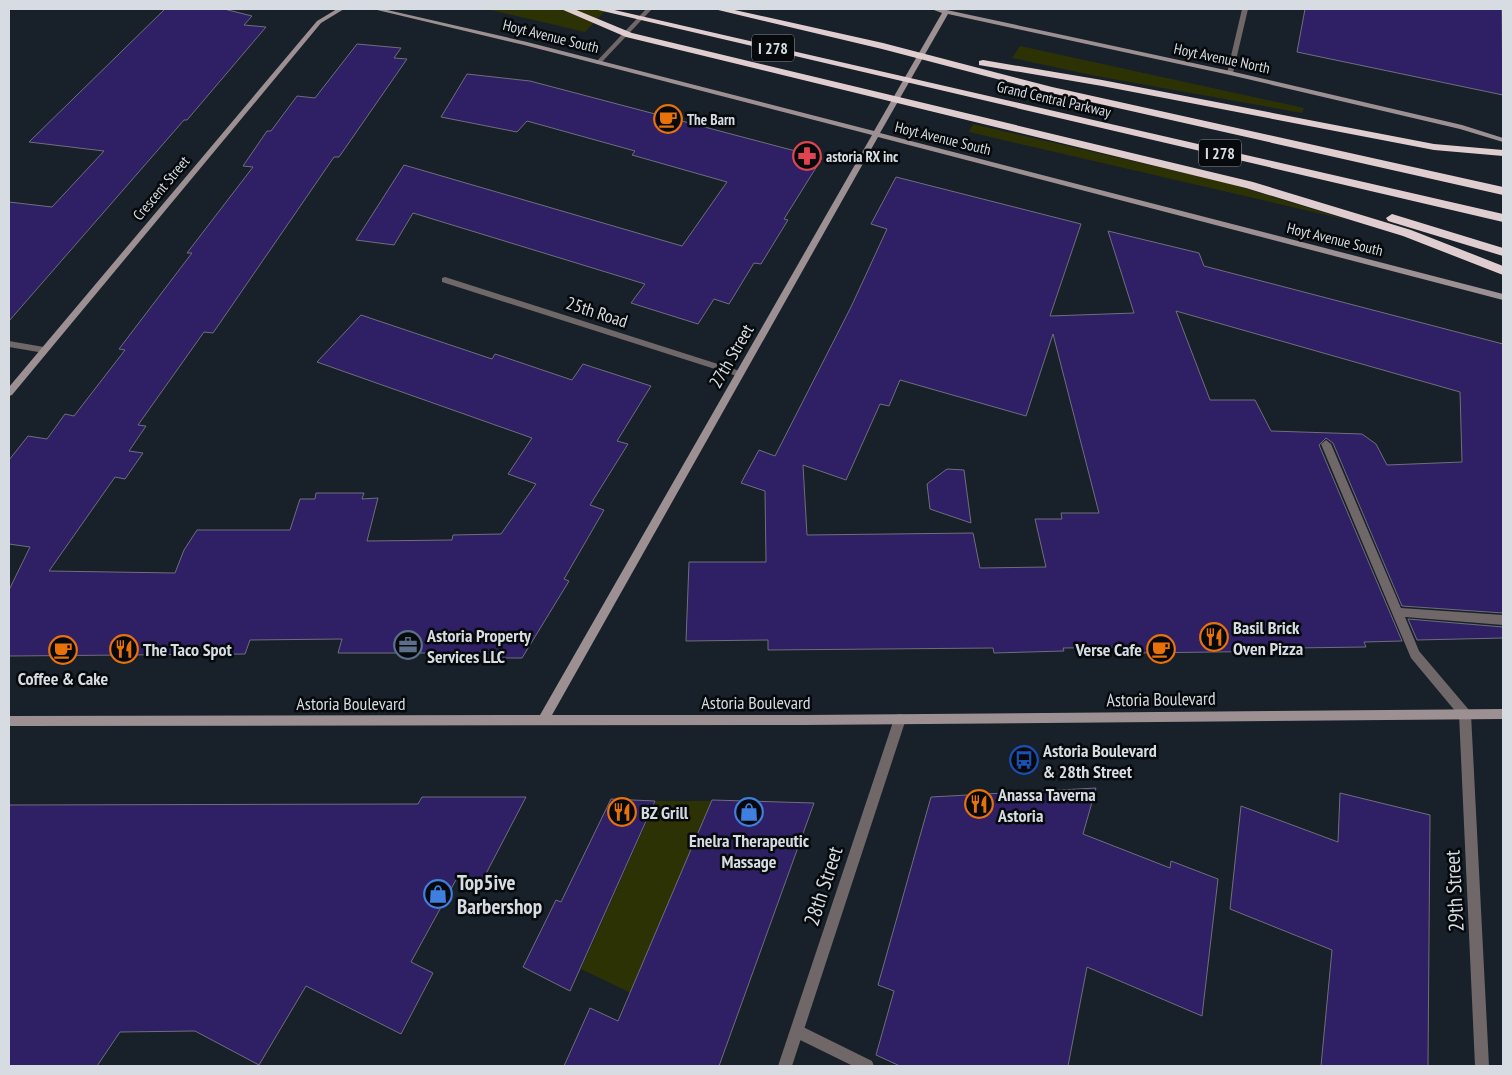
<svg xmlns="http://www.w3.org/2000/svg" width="1512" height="1075" viewBox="0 0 1512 1075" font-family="'PT Sans Narrow',sans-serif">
<rect width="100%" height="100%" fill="#182029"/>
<g fill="#2d3205">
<path d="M 486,9 L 607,9 L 585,32 Z"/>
<path d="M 1020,46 L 1304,108 L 1302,113 L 1096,76 L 1012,58 Z"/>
<path d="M 973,124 L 1228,183 L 1348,220 L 969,132 Z"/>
<path d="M 656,801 L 712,801 L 631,993 L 581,969 Z"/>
</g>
<g fill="#2f2066" stroke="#6e6e7b" fill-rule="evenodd">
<path d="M 165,9 L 224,9 L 252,16 L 244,25 L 266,27 L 187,120 L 184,120 L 9,321 L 9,202 L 52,207 L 104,151 L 29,142 Z"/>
<path d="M 1305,9 L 1502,9 L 1503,95 L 1297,52 Z"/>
<path d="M 357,44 L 401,48 L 394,58 L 407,59 L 339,157 L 334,157 L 213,333 L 204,332 L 138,425 L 146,426 L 129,451 L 143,453 L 125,479 L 115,477 L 49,571 L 175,573 L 184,550 L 197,530 L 290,530 L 300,499 L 315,499 L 316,493 L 364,493 L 362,499 L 378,498 L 367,541 L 452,540 L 453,535 L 501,534 L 536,484 L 508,474 L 532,438 L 317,362 L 361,315 L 492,359 L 495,354 L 572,380 L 583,364 L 651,386 L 617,441 L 628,444 L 590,505 L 604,510 L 564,579 L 569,581 L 522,658 L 472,658 L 473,653 L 338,653 L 342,639 L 250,640 L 245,654 L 9,656 L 9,590 L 30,547 L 9,544 L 9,460 L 28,436 L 47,439 L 65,414 L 74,416 L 125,350 L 119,349 L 192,253 L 187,253 L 253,167 L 243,166 L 267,131 L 271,131 L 297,96 L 315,98 Z"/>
<path d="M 467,74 L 530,81 L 822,158 L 784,219 L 788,220 L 761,264 L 754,263 L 729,304 L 714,299 L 698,324 L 631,303 L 645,284 L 413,213 L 394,245 L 356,240 L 404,165 L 682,246 L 727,182 L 632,155 L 635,151 L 527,121 L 517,132 L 441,117 Z"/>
<path d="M 896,177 L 1081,224 L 1050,316 L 1134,313 L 1108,231 L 1199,253 L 1204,266 L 1503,344 L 1503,613 L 1402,606 L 1333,443 L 1326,438 L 1319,445 L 1402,641 L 1364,642 L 1366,647 L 1293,648 L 1294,651 L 1135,653 L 1134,647 L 1063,648 L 1064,651 L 994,653 L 993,648 L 768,650 L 768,640 L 686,641 L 689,562 L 766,562 L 765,491 L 741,483 L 759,450 L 775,456 L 851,307 L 887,229 L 871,224 ZM 1176,311 L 1460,392 L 1462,462 L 1387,465 L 1376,444 L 1362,434 L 1271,431 L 1255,400 L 1210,400 ZM 1053,334 L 1099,513 L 1061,513 L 1062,519 L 1035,519 L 1046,567 L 980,568 L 973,533 L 807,535 L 803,465 L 846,480 L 880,404 L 889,406 L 900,380 L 1026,416 Z"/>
<path d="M 947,469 L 964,470 L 971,523 L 930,509 L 927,484 Z"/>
<path d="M 1408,619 L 1503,627 L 1503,638 L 1417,640 Z"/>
<path d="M 1096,788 L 1083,834 L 1170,868 L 1171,861 L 1218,879 L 1202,1016 L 1087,967 L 1068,1066 L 900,1066 L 876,1055 L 894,991 L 878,985 L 931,797 Z"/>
<path d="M 1340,793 L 1430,815 L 1428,1066 L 1321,1066 L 1332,950 L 1230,909 L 1241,806 L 1338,842 Z"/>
<path d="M 422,797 L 526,797 L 479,887 L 457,878 L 411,962 L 433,973 L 401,1034 L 306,986 L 259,1065 L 195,1031 L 120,1032 L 97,1066 L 9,1066 L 9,805 L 418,804 Z"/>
<path d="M 611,799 L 655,801 L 570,991 L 523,967 L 556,900 L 561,902 Z"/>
<path d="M 712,800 L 814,803 L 719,1066 L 564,1066 L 590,1008 L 618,1021 Z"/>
</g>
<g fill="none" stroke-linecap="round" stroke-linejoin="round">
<g fill="#6f6768" fill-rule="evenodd">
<path d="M 9,341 L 44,347 L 48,350 L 44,353 L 9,347 Z"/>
<path d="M 1326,440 L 1331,444 L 1401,608 L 1503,615 L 1503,625 L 1405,617 L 1419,651 L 1469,710 L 1471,714 L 1469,718 L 1465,719 L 1461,718 L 1411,658 L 1321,444 Z"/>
<path d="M 797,1024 L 872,1061 L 874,1066 L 853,1066 L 792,1036 L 790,1031 L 792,1026 Z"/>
</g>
<g fill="#6f6768" fill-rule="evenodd">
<path d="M 646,9 L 652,9 L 600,64 L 596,64 L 596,62 Z"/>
<path d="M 1242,9 L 1248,9 L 1233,73 L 1230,75 L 1227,73 Z"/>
<path d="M 445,277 L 743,372 L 744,374 L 740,377 L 442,282 L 442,278 Z"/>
<path d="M 1465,709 L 1469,710 L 1471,714 L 1489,1066 L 1475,1066 L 1459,714 L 1461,710 Z"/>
<path d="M 900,714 L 904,715 L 906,719 L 792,1066 L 778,1066 L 894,719 L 896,715 Z"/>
</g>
<g fill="#9c9092" fill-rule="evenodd">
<path d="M 337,9 L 344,9 L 321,23 L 12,395 L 9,396 L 9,387 L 317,21 Z"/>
<path d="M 373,9 L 383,9 L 527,42 L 874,131 L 942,13 L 931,9 L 942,9 L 1230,71 L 1462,125 L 1503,138 L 1503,142 L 1460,129 L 1230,75 L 948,14 L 880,133 L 1503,294 L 1503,300 L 878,137 L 552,715 L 804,715 L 1503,709 L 1503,719 L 804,725 L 9,726 L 9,716 L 540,715 L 872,135 L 524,45 Z"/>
</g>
<g fill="#e0cdd0" fill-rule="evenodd">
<path d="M 561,9 L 574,9 L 632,33 L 1253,182 L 1411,230 L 1503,266 L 1503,275 L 1403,236 L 1246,188 L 626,37 Z"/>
<path d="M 594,9 L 610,9 L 1503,214 L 1503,222 Z"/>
<path d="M 714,9 L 730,9 L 883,43 L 1052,87 L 1503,187 L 1503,195 L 1051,93 L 882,49 Z"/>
<path d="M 983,60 L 1102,80 L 1434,144 L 1503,150 L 1503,156 L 1434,150 L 1102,86 L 979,65 L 979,61 Z"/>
<path d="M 1392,214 L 1503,248 L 1503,256 L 1388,221 L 1386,218 Z"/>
</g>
</g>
<defs>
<symbol id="cafe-ring" viewBox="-11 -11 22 22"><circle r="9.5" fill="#060a0d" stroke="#e8710a" stroke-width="1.5"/><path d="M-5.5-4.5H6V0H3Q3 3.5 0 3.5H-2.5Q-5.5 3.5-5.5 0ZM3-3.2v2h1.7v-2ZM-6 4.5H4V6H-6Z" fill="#e8710a"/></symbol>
<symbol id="pharmacy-ring" viewBox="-11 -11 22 22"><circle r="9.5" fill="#060a0d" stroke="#e0444e" stroke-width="1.5"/><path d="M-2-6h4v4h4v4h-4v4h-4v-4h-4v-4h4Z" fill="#e0444e"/></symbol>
<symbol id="restaurant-ring" viewBox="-11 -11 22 22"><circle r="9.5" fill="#060a0d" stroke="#e8710a" stroke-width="1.5"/><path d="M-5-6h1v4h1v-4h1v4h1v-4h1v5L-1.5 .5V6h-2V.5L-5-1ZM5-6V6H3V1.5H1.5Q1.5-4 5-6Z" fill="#e8710a"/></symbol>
<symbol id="office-ring" viewBox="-11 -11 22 22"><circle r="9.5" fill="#060a0d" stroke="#5c6f8a" stroke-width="1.5"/><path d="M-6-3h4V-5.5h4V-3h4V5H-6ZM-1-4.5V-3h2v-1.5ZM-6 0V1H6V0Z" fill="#5c6f8a"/></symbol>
<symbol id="bus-ring" viewBox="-11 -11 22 22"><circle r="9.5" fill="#060a0d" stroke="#1a4fb4" stroke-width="1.5"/><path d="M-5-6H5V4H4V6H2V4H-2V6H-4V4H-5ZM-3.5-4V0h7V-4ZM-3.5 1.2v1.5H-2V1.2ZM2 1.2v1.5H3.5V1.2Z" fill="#1a4fb4"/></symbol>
<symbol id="shop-ring" viewBox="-11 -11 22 22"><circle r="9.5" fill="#060a0d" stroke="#3f7fe0" stroke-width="1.5"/><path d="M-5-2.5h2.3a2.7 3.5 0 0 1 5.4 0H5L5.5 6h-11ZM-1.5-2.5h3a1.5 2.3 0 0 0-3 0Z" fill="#3f7fe0"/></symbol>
</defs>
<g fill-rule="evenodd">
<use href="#cafe-ring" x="652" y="103" width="32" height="32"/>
<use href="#pharmacy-ring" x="791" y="140" width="32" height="32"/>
<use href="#restaurant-ring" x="1198" y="621" width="32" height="32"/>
<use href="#office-ring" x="392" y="629" width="32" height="32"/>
<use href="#restaurant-ring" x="108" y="633" width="32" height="32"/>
<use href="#cafe-ring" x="1145" y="633" width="32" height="32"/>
<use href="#cafe-ring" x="47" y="634" width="32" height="32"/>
<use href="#bus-ring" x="1008" y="744" width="32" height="32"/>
<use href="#restaurant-ring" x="963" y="788" width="32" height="32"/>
<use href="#restaurant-ring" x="606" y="796" width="32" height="32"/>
<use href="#shop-ring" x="733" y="796" width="32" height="32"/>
<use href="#shop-ring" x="422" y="878" width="32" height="32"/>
</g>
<g text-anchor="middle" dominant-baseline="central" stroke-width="5" stroke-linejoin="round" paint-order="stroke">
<g font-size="15" fill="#d6dce2" stroke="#060a0d">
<text transform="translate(551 36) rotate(14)">Hoyt Avenue South</text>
<text transform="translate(1222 58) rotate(12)">Hoyt Avenue North</text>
<text transform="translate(1054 99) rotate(13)">Grand Central Parkway</text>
<text transform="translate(943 138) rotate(14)">Hoyt Avenue South</text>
<text transform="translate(161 188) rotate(-50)">Crescent Street</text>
<text transform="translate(1335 239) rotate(14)">Hoyt Avenue South</text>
</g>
<g font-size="15" font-weight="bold" fill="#d6dce2" stroke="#060a0d" text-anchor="start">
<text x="687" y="119">The Barn</text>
<text x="826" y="156">astoria RX inc</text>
</g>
<g fill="#060a0d" stroke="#989da2" stroke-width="1">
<rect x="752" y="34.5" width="42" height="27" rx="4"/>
<rect x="1199" y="139.5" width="42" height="27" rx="4"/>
</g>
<g font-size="16" font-weight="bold" fill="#d6dce2">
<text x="773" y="48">I 278</text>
<text x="1220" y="153">I 278</text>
</g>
<g font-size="18" fill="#d6dce2" stroke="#060a0d">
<text transform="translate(597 312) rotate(18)">25th Road</text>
<text transform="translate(731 356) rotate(-60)">27th Street</text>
<text transform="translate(1161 699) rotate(-1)">Astoria Boulevard</text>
<text x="756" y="702">Astoria Boulevard</text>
<text x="351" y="703">Astoria Boulevard</text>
</g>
<g font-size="18" font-weight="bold" fill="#d6dce2" stroke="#060a0d" text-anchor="start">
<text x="1233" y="627">Basil Brick<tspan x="1233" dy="21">Oven Pizza</tspan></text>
<text x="427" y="635">Astoria Property<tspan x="427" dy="21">Services LLC</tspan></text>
<text x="143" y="649">The Taco Spot</text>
<text x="1142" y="649" text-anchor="end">Verse Cafe</text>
<text x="63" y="678" text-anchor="middle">Coffee &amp; Cake</text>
<text x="1043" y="750">Astoria Boulevard<tspan x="1043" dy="21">&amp; 28th Street</tspan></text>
<text x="998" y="794">Anassa Taverna<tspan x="998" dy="21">Astoria</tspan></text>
<text x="641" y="812">BZ Grill</text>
<text x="749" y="840" text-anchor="middle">Enelra Therapeutic<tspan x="749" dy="21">Massage</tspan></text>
</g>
<g font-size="21" font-weight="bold" fill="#d6dce2" stroke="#060a0d" text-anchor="start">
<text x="457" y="882">Top5ive<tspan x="457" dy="24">Barbershop</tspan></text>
</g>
<g font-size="21" fill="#d6dce2" stroke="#060a0d">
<text transform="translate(823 886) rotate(-72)">28th Street</text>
<text transform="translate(1454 891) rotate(-93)">29th Street</text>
</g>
</g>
<rect width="1512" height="1075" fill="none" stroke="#d6dce2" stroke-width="20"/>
</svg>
